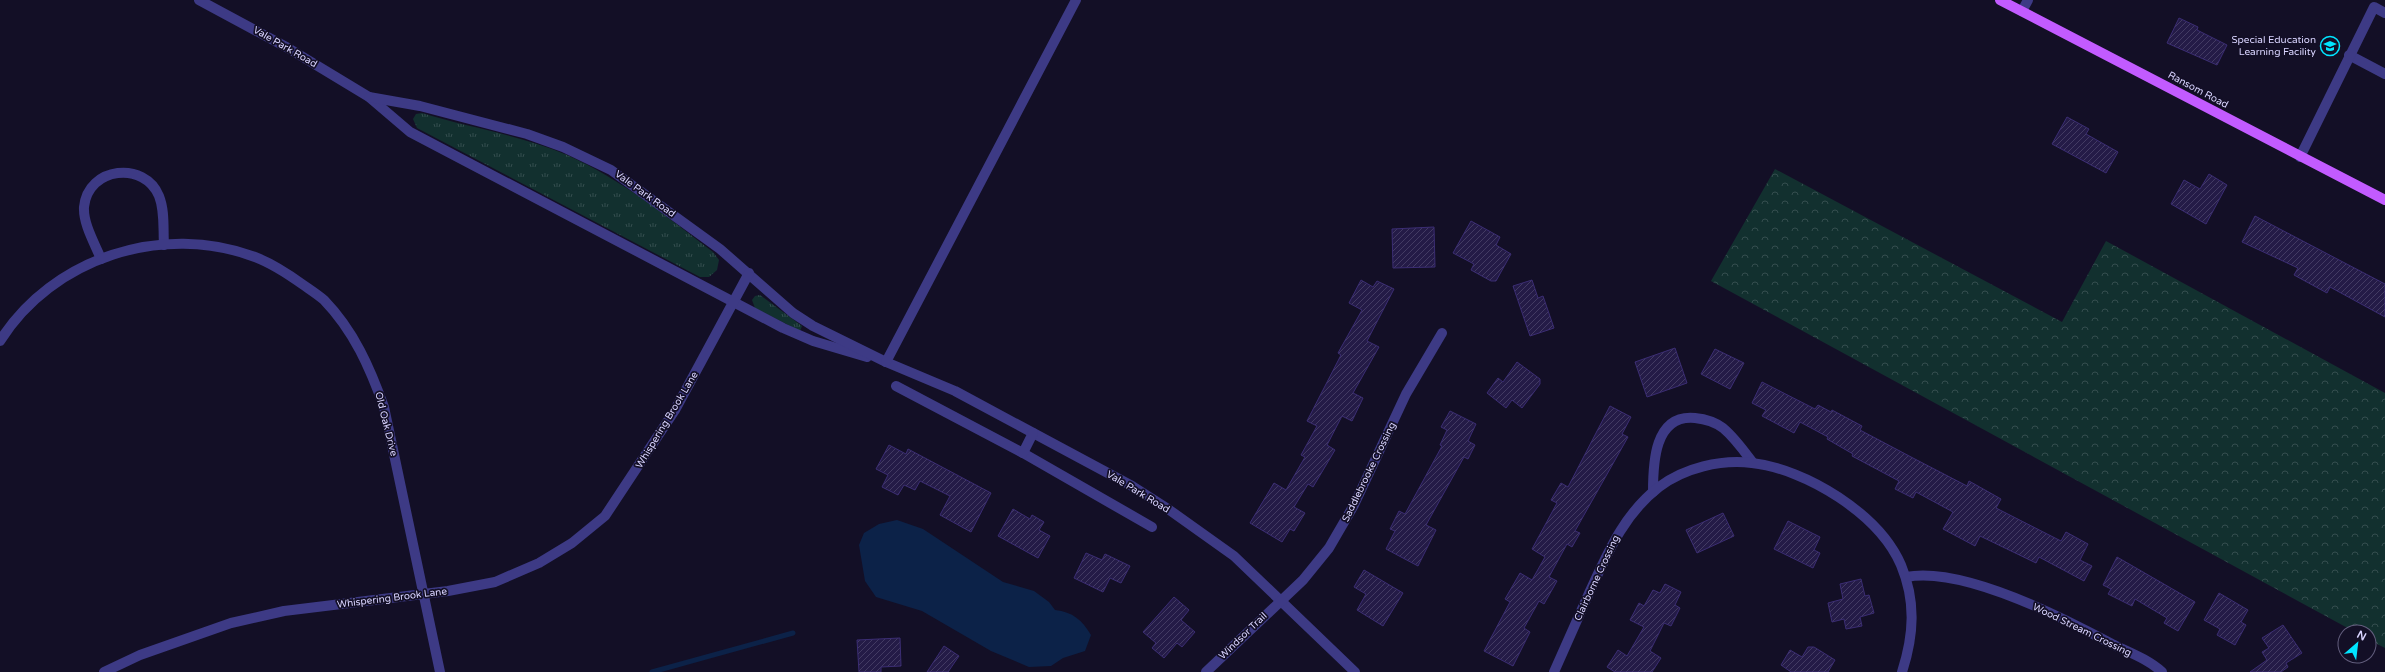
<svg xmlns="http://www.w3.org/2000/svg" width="2385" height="672" viewBox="0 0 2385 672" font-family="'Varela Round',sans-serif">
<defs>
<pattern id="grass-tufts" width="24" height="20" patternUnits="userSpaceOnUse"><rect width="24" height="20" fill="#12302f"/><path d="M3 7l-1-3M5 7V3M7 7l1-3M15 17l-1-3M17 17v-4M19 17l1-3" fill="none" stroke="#344d4e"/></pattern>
<pattern id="forest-crowns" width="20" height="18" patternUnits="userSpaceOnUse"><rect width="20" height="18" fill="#12302f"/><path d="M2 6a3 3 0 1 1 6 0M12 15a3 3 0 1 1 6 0" fill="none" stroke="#344d4e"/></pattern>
<pattern id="building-hatch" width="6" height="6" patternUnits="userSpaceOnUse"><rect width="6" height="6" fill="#241b47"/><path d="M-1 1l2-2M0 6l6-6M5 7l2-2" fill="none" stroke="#433b63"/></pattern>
</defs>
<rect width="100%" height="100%" fill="#130f26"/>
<g fill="url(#grass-tufts)">
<path d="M 422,113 C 470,128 521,135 567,155 C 621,179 666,216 713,252 L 719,260 L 717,270 L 709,277 L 700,277 L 417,128 L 413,119 L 416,114 Z"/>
<path d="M 760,295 L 802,326 L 800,331 L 755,308 L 752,300 L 755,296 Z"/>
</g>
<path fill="url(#forest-crowns)" d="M 1775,169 L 2062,322 L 2106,241 L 2385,393 L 2385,648 L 2369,640 L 2369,632 L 2355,632 L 1711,281 Z"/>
<path fill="#0c2248" d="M 897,520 L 923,529 L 1003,582 L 1034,591 L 1049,602 L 1055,610 C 1073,612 1082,620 1091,635 L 1085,651 L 1063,658 L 1051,666 L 1029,667 L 991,651 L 922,611 L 876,597 L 865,581 L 859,545 L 864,533 L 879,524 Z"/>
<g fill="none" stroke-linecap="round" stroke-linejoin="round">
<path stroke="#0c2248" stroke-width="5" d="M 652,672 L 793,633"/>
</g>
<g fill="url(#building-hatch)" stroke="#3b2d73">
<path d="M 2179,18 L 2198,27 L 2197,30 L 2227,45 L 2217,65 L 2167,43 Z"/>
<path d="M 2067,117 L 2089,129 L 2086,134 L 2118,152 L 2106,173 L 2052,144 Z"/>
<path d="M 2209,174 L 2227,185 L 2206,224 L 2171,204 L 2184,180 L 2200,189 Z"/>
<path d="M 2255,216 L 2385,284 L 2385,317 L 2330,287 L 2327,293 L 2294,275 L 2298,268 L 2242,242 Z"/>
<path d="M 1471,221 L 1500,237 L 1496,245 L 1511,254 L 1496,281 L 1491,281 L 1471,270 L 1474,264 L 1453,253 Z"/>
<path d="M 1434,227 L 1435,267 L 1393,268 L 1392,229 Z"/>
<path d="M 1361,280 L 1373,287 L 1377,281 L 1394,289 L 1367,341 L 1379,347 L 1353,393 L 1363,398 L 1352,421 L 1342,416 L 1327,445 L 1335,450 L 1313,487 L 1308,484 L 1294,507 L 1305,513 L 1294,531 L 1290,529 L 1282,542 L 1250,523 L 1274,483 L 1286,490 L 1305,457 L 1301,455 L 1317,426 L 1307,421 L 1341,355 L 1338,353 L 1362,310 L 1349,303 Z"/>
<path d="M 1532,280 L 1538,298 L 1543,296 L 1554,328 L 1530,336 L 1513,286 Z"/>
<path d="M 1675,348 L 1687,383 L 1647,397 L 1635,362 Z"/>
<path d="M 1715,349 L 1744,363 L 1730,389 L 1701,374 Z"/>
<path d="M 1517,362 L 1540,379 L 1540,384 L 1522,408 L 1512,400 L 1506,408 L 1487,393 L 1498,378 L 1503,382 Z"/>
<path d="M 1762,382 L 1815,409 L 1818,405 L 1831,412 L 1832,410 L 1862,426 L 1860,430 L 1913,458 L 1967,486 L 1969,481 L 2001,499 L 1996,508 L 2061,541 L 2066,532 L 2088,544 L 2080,560 L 2092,566 L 2084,581 L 2039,557 L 2036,563 L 1980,536 L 1975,546 L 1943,529 L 1953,512 L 1916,492 L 1913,498 L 1895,489 L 1899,481 L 1852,456 L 1853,454 L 1827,439 L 1828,437 L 1800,422 L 1794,433 L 1762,416 L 1766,410 L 1752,403 Z"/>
<path d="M 1610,406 L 1631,417 L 1622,434 L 1628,437 L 1575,531 L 1580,533 L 1572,547 L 1567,544 L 1549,577 L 1557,581 L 1544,604 L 1539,601 L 1524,628 L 1530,632 L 1513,666 L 1484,651 L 1510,602 L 1505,599 L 1520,573 L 1532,580 L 1545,557 L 1532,549 L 1557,503 L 1551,500 L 1561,483 L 1568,487 Z"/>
<path d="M 1450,411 L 1476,424 L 1468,441 L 1475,445 L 1468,459 L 1464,457 L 1426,525 L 1436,530 L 1418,566 L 1386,549 L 1395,531 L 1390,529 L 1399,511 L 1405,514 L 1442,446 L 1440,445 L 1447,430 L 1441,427 Z"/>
<path d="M 889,445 L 906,454 L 908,449 L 991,493 L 971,532 L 940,515 L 950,496 L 920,481 L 915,490 L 904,485 L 898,495 L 882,487 L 888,475 L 876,469 Z"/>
<path d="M 1013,509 L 1030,519 L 1032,515 L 1044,522 L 1039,530 L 1050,536 L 1038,558 L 998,536 Z"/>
<path d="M 1723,513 L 1734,536 L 1697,553 L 1686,530 Z"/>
<path d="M 1788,521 L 1820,537 L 1814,550 L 1820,553 L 1813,568 L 1774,549 Z"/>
<path d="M 1086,553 L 1102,560 L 1105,554 L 1130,566 L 1121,583 L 1110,578 L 1103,592 L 1074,578 Z"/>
<path d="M 2117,557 L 2195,602 L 2178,631 L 2164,623 L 2167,618 L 2135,599 L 2132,606 L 2108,594 L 2111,589 L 2103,585 Z"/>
<path d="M 1364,570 L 1403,593 L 1383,626 L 1357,610 L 1366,594 L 1354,587 Z"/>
<path d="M 1861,579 L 1865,596 L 1869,595 L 1874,613 L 1860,617 L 1862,626 L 1846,629 L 1844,619 L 1832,622 L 1828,603 L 1843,599 L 1840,584 Z"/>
<path d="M 1665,584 L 1681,592 L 1675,605 L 1680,608 L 1671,626 L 1664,623 L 1650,651 L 1661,658 L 1652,672 L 1615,672 L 1607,667 L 1618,650 L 1627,656 L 1644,627 L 1630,620 L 1639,603 L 1644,606 L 1653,590 L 1660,593 Z"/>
<path d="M 2219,593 L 2248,610 L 2241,622 L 2246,625 L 2235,645 L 2217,635 L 2220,629 L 2204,620 Z"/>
<path d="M 1174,597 L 1189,610 L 1181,620 L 1195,632 L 1182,647 L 1177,643 L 1164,658 L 1152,648 L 1156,643 L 1143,632 Z"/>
<path d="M 2283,625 L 2302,653 L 2286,663 L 2288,667 L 2281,672 L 2250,672 L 2267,660 L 2262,652 L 2269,648 L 2262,638 Z"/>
<path d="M 900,638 L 901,666 L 881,667 L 881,672 L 859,672 L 857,640 Z"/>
<path d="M 944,646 L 959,656 L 948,672 L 927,672 Z"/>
<path d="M 1808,647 L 1814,647 L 1835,660 L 1828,672 L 1791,672 L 1781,665 L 1790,650 L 1802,657 Z"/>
</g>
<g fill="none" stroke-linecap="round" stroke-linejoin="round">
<g stroke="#3d3a85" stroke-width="10">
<path d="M 199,0 L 288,48 L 369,97 L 410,132 L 783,328 L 813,341 L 867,357"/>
<path d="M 2022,11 L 2028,0"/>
<path d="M 2349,55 L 2385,74"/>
<path d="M 369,97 L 420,106 L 527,134 L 563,147 L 611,170 L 720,249 L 793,313 L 813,326 L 886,362 L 955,391 L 1132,486 L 1168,509 L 1234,556 L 1355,672"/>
<path d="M 2300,157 L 2374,7 L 2385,13"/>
<path d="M 101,259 C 95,244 83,224 84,207 C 88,166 145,161 159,196 C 165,211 163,229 164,245"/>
<path d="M 0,341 C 52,258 163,222 255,257 C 271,263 288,274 302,284 C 309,289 317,294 324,300 C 354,331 370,368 384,407 L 440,672"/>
<path d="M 886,362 L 1076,0"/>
<path d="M 896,386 L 1023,453 L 1152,527"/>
<path d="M 1023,453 L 1033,433"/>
<path d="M 1653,492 C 1653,464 1654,414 1695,418 C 1705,419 1715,422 1723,428 C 1735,438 1744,451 1753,463"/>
<path d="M 1906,577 C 1962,566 2062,617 2112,644 C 2128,652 2148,659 2162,672"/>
<path d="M 104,672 L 140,655 L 231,623 L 284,611 L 448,591 L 495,582 L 539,563 L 572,543 L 605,516 L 675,410 L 749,273"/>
<path d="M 1206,672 L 1303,580 L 1329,548 L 1354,505 L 1406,394 L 1442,333"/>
<path d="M 1554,672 C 1566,645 1578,618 1590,591 C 1608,552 1624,514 1659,487 C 1684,468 1721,459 1752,463 C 1806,469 1879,514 1901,565 C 1916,601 1914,635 1902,672"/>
</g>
<path stroke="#c25bff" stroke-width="10" d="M 2000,0 L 2385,200"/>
</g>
<defs>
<symbol id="school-ring" viewBox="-11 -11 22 22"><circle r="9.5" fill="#130f26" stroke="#00e5ff" stroke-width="1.5"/><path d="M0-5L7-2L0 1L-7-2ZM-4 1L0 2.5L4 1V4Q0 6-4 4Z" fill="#00e5ff"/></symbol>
</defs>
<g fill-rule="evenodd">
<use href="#school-ring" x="2319" y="35" width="22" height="22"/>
</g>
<g text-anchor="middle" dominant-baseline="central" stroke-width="3.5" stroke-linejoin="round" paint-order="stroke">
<g font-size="10" fill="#d9d4ff" stroke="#130f26" text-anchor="end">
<text x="2316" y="40">Special Education<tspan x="2316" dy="12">Learning Facility</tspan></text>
</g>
<g font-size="10" fill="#d9d4ff" stroke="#130f26">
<text transform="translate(285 47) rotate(30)">Vale Park Road</text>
<text transform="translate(2198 90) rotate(28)">Ransom Road</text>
<text transform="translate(645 194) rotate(36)">Vale Park Road</text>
<text transform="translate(667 420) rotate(-59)">Whispering Brook Lane</text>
<text transform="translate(386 424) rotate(76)">Old Oak Drive</text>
<text transform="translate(1369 472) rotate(-64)">Saddlebrooke Crossing</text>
<text transform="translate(1138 492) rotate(31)">Vale Park Road</text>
<text transform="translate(1597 578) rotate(-65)">Clairborne Crossing</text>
<text transform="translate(392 598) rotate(-7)">Whispering Brook Lane</text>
<text transform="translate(2082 630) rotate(26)">Wood Stream Crossing</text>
<text transform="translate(1243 636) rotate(-44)">Windsor Trail</text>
</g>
</g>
<g transform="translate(2357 644) rotate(28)"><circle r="19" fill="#130f26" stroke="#625e7d"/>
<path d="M0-3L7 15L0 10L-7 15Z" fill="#00e5ff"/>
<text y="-6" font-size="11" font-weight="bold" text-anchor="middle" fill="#d9d4ff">N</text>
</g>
</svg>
